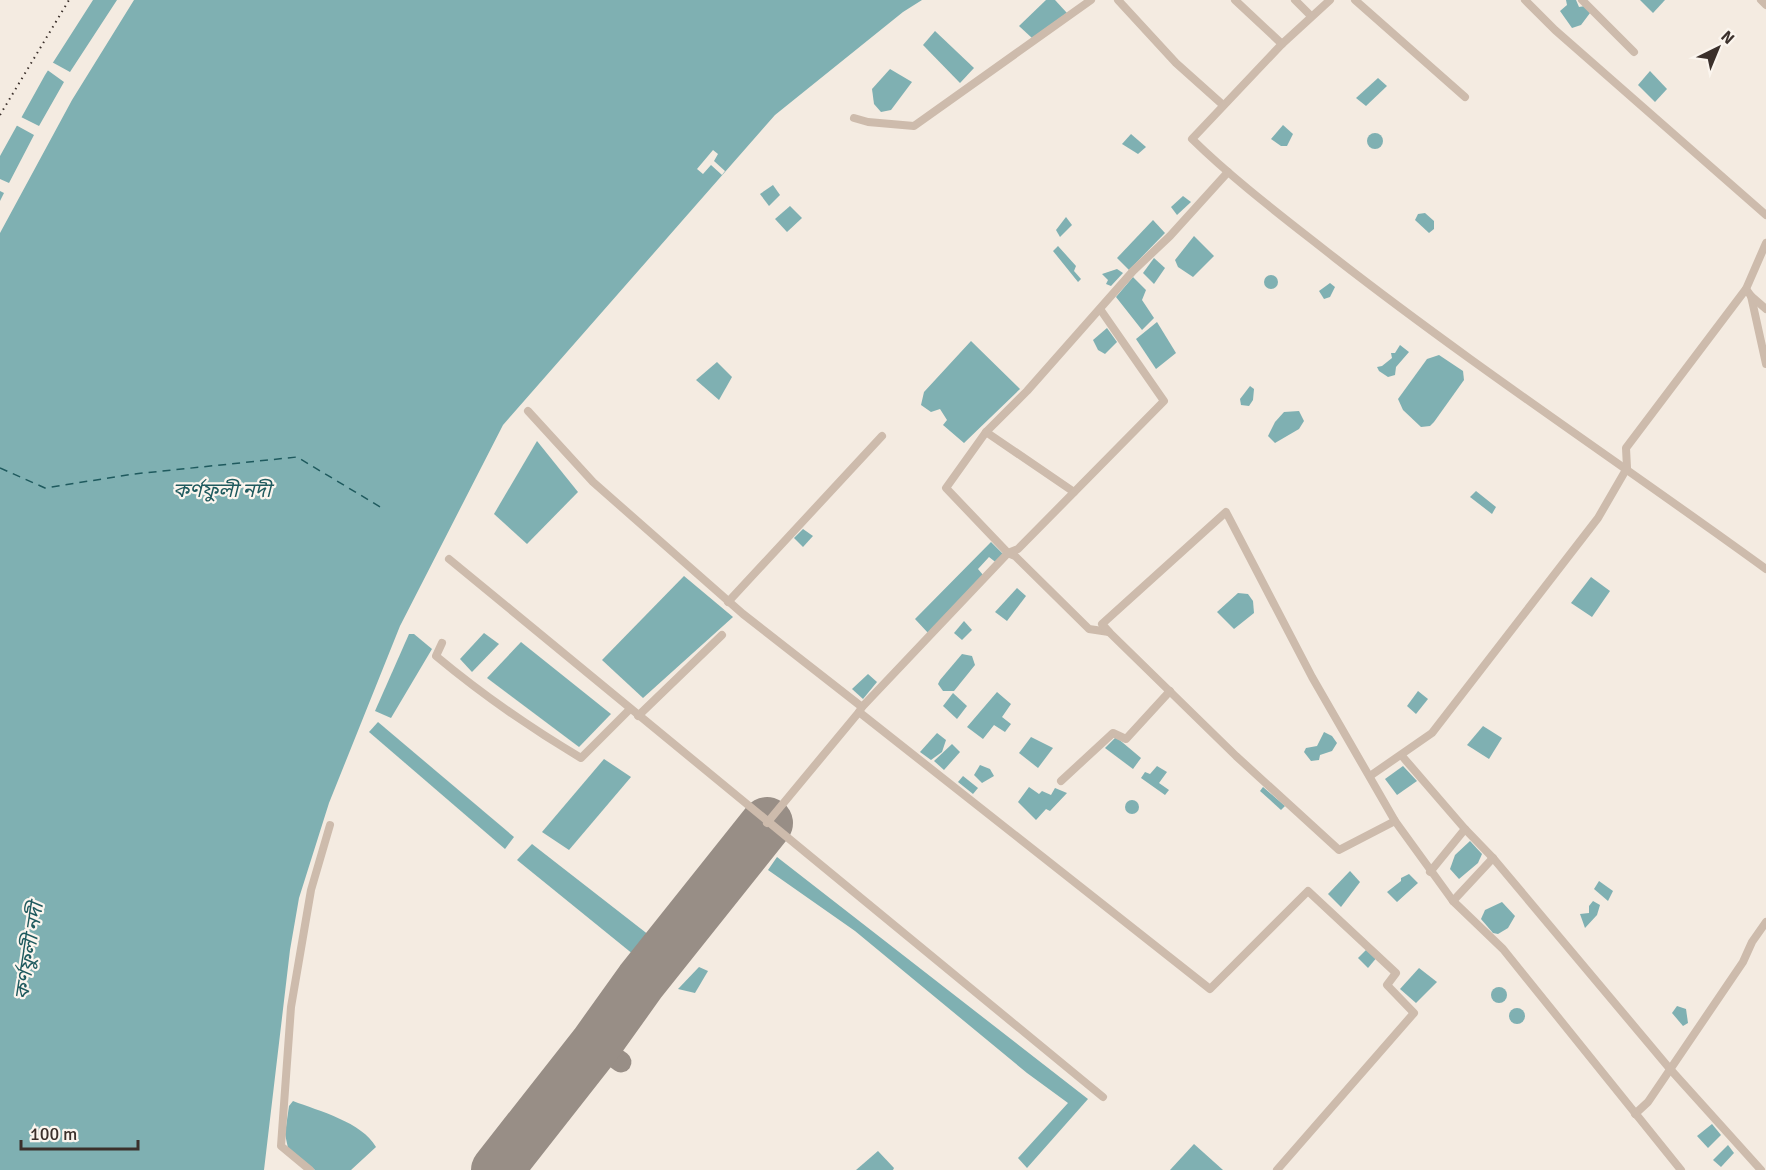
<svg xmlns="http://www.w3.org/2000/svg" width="1766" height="1170" viewBox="0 0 1766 1170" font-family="Signika,'Noto Sans Bengali',sans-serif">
<rect width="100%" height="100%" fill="#f4ebe1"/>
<g fill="#7fb0b2">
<path d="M 93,0 L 922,0 L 903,12 L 775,115 L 503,425 L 400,626 L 329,803 L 299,898 L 290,950 L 264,1170 L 0,1170 L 0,156 L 45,75 Z"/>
<path d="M 1046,0 L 1055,0 L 1067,13 L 1032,38 L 1019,26 Z"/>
<path d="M 1566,0 L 1576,0 L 1579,7 L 1585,6 L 1590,13 L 1581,25 L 1572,28 L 1560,11 L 1567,5 Z"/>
<path d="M 1640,0 L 1665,0 L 1653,13 Z"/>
<path d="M 935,31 L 974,68 L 960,83 L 923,45 Z"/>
<path d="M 890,69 L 912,82 L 891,110 L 881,112 L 874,104 L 872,89 Z"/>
<path d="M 1650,71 L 1667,89 L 1655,102 L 1638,85 Z"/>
<path d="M 1378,78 L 1387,86 L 1366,106 L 1356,98 Z"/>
<path d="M 1283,125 L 1293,134 L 1287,146 L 1281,146 L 1271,139 Z"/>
<circle cx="1375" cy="141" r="8"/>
<path d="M 1131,134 L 1146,147 L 1138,154 L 1122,144 Z"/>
<path d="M 773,185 L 780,195 L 769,206 L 760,194 Z"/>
<path d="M 1183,196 L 1191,202 L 1177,215 L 1171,207 Z"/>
<path d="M 790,206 L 802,218 L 787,232 L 775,219 Z"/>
<path d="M 1425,213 L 1434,221 L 1434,229 L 1429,233 L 1415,220 L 1418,214 Z"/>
<path d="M 1066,217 L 1072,225 L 1060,237 L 1056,230 Z"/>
<path d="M 1153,220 L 1165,233 L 1129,270 L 1117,258 Z"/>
<path d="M 1194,236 L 1214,256 L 1193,277 L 1178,267 L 1175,260 Z"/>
<path d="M 1058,246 L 1076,266 L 1074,271 L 1081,279 L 1078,282 L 1053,251 Z"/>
<path d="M 1154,258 L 1165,268 L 1154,284 L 1143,273 Z"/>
<path d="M 1117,269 L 1123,273 L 1111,286 L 1106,284 L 1108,280 L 1102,274 Z"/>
<circle cx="1271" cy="282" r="7"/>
<path d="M 1133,277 L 1146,290 L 1142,300 L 1154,318 L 1142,330 L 1116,297 Z"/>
<path d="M 1330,283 L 1335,287 L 1330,297 L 1324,299 L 1319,291 Z"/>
<path d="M 1157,322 L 1176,353 L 1156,369 L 1136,339 Z"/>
<path d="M 1107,328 L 1117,342 L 1105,354 L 1098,350 L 1093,340 Z"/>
<path d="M 971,341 L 1020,389 L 964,443 L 943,425 L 947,420 L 940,409 L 931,412 L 921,405 L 924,392 Z"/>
<path d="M 1400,345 L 1409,352 L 1396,367 L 1395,375 L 1388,377 L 1379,371 L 1377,367 L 1382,366 L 1392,358 L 1391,353 L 1395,353 Z"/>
<path d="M 1439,355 L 1463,371 L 1464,380 L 1434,422 L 1430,426 L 1421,427 L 1403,410 L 1398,399 L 1427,359 Z"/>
<path d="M 717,362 L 732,377 L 719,400 L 696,380 Z"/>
<path d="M 1250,386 L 1254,389 L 1253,400 L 1249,406 L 1241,405 L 1240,399 Z"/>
<path d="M 1299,411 L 1304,421 L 1299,429 L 1275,443 L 1268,436 L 1275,422 L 1284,412 Z"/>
<path d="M 537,441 L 578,492 L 527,544 L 494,514 Z"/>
<path d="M 1476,491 L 1496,507 L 1492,514 L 1470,497 Z"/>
<path d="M 803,529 L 813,536 L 803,547 L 794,538 Z"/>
<path d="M 991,542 L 1004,555 L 998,564 L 989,557 L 978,569 L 983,575 L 929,634 L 915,619 Z"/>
<path d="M 684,576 L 733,617 L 643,698 L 602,660 Z"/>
<path d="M 1591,577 L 1610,591 L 1592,617 L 1571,603 Z"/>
<path d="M 1017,588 L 1026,596 L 1007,621 L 995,612 Z"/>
<path d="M 1238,593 L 1248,594 L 1253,601 L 1254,613 L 1234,629 L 1217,612 Z"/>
<path d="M 964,621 L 972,630 L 962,640 L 954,633 Z"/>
<path d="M 484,633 L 499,644 L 472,672 L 460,659 Z"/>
<path d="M 409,634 L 414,634 L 432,649 L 391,718 L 375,711 Z"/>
<path d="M 521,642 L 611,714 L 579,747 L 487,678 Z"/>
<path d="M 962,654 L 972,656 L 975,665 L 954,691 L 943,691 L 938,684 L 940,680 Z"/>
<path d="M 868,674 L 877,682 L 863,699 L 852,689 Z"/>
<path d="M 1418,691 L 1428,699 L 1416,714 L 1407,706 Z"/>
<path d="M 997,692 L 1011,704 L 1002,717 L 1011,724 L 1005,732 L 994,725 L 983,739 L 967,727 Z"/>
<path d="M 953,693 L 967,706 L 957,719 L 943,706 Z"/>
<path d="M 378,722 L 514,837 L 505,849 L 369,732 Z"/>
<path d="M 1483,726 L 1502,738 L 1489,759 L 1467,745 Z"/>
<path d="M 1324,732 L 1332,736 L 1337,743 L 1332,751 L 1320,755 L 1319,760 L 1311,761 L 1304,752 L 1306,748 L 1317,746 Z"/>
<path d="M 937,733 L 946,740 L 942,752 L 931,760 L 920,752 Z"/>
<path d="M 1031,737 L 1053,748 L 1038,768 L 1019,753 Z"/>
<path d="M 1116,737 L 1141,758 L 1133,769 L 1105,748 Z"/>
<path d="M 952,744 L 960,752 L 944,770 L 934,761 Z"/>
<path d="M 604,759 L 631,777 L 569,850 L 542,832 Z"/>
<path d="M 980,765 L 990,769 L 994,776 L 982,783 L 974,775 Z"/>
<path d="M 1157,766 L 1167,772 L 1159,783 L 1169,790 L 1165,795 L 1141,778 L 1145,772 L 1150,774 Z"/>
<path d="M 1403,766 L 1417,781 L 1397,795 L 1385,779 Z"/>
<path d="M 963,776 L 978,788 L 973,794 L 958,782 Z"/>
<path d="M 1029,787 L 1039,794 L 1042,791 L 1051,795 L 1055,788 L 1067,793 L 1050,811 L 1046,809 L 1036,820 L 1018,802 Z"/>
<path d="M 1263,787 L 1285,806 L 1281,810 L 1260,791 Z"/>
<circle cx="1132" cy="807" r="7"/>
<path d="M 1470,841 L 1482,854 L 1478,863 L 1459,879 L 1450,869 L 1455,855 Z"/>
<path d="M 532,844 L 654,939 L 639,959 L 517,860 Z"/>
<path d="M 777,857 L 1088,1099 L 1027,1168 L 1018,1158 L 1068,1103 L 1027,1073 L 855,931 L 768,870 Z"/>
<path d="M 1350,871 L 1360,882 L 1341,907 L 1328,894 Z"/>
<path d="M 1409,874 L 1418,883 L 1397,902 L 1387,892 L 1401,881 L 1401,878 Z"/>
<path d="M 1599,881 L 1613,891 L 1608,901 L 1594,889 Z"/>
<path d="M 1593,901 L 1600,905 L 1597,915 L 1585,928 L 1580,914 L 1589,913 L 1589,906 Z"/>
<path d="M 1502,902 L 1515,916 L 1508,928 L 1498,934 L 1493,933 L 1481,919 L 1485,910 Z"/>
<path d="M 1369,947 L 1378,956 L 1368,968 L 1358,958 Z"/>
<path d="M 699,967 L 708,971 L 695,993 L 678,989 Z"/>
<path d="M 1419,968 L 1437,982 L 1416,1003 L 1400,989 Z"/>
<circle cx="1499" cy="995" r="8"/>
<path d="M 1677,1006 L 1686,1009 L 1688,1023 L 1683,1026 L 1672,1013 Z"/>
<circle cx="1517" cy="1016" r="8"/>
<path d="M 293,1101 C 319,1111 362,1122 376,1147 L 351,1170 L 315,1170 L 288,1148 L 285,1134 L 289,1106 Z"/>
<path d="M 1712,1124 L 1721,1135 L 1708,1148 L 1697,1136 Z"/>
<path d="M 1194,1144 L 1223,1170 L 1170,1170 Z"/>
<path d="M 1728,1145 L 1734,1153 L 1721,1167 L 1713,1160 Z"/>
<path d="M 878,1151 L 894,1168 L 893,1170 L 856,1170 Z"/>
</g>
<g fill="#f4ebe1">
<path d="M 117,0 L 134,0 L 72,100 L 0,233 L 0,201 L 4,193 L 0,191 L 0,179 L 9,183 L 34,135 L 14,124 L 19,116 L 39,126 L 64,82 L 46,69 L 50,61 L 70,72 Z"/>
<path d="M 713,150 L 718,154 L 714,161 L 725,171 L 722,175 L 711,165 L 703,174 L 697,169 Z"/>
</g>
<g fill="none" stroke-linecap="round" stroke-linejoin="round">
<path stroke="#1f5a5e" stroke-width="1.5" stroke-dasharray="8 6" stroke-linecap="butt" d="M 0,468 L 45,488 L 134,474 L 297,457 L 382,508"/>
<path stroke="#988e86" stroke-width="21" d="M 596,1044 L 621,1062"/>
<path stroke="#988e86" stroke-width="52" d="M 497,1170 L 596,1044 L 641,981 L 767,823"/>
<g stroke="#cdbbac" stroke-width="8">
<path d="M 1118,0 L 1176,63 L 1223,105"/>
<path d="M 1235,0 L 1282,44"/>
<path d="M 1295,0 L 1311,16"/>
<path d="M 1330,0 L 1282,44 L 1192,139 C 1236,182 1287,220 1335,258 C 1475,367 1623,465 1766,569"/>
<path d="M 1355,0 L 1465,97"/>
<path d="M 1525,0 L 1555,30 L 1766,215"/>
<path d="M 1582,0 L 1634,52"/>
<path d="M 1761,0 L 1766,5"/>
<path d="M 854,118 L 868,122 L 914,126 L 1091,0"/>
<path d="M 1228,172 L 1170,236 L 1133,271 L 1027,391 L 986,432 L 946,488 L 1008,553 L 1015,556 L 1089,629 L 1109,632 L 1236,756 L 1339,850 L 1395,821"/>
<path d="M 1746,289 L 1751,296 L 1766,364"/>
<path d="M 1751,296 L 1766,309"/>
<path d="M 528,411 L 593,482 L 743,614 L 862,707 L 859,712 L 1210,989 L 1308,891 L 1396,973 L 1387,985 L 1414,1013 L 1277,1170"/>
<path d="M 986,432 L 1074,492"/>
<path d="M 449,559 L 1103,1097"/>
<path d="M 728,602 L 882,436"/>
<path d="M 1109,632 L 1102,624 L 1226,512 L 1312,677 L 1395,821 L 1453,901 L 1503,949 L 1681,1170"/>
<path d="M 442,643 L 436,656 C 484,696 527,726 581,758 L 630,709"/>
<path d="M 862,707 L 1008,553 L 1018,549 L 1164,401 L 1100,309"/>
<path d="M 638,716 L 722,635"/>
<path d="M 1402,756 L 1465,829 L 1493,858 L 1670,1069 L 1761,1170"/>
<path d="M 1370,776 L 1432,733 L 1598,518 L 1627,468 L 1626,448 L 1746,289 L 1766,243"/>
<path d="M 1061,781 L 1113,733 L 1126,739 L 1170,691"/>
<path d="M 767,823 L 859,712"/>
<path d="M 1430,872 L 1465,829"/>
<path d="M 1453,901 L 1493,858"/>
<path d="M 1635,1114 L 1648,1102 L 1743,962 L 1752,942 L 1766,922"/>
<path d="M 310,1170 L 281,1146 L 291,1007 L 311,890 L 330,825"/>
</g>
<path stroke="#3b302b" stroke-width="2" stroke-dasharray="1.5 4.5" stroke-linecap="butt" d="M 0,115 L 69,0"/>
</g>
<g text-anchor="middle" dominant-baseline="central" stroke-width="4.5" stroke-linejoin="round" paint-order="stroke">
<g font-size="20" font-style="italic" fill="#1f5a5e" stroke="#fbf5ee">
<text x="222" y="490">কর্ণফুলী নদী</text>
<text transform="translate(29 951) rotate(-81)">কর্ণফুলী নদী</text>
</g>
</g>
<g transform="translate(1718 48) rotate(43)" stroke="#fbf5ee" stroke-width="4.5" paint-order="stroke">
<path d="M0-4.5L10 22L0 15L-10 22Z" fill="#3b302b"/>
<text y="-9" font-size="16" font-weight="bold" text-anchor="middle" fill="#3b302b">N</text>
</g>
<path d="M21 1140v9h117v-9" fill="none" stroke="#3b302b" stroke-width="3"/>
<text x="30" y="1140" font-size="18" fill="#3b302b" stroke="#fbf5ee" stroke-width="4.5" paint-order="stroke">100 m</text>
</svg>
